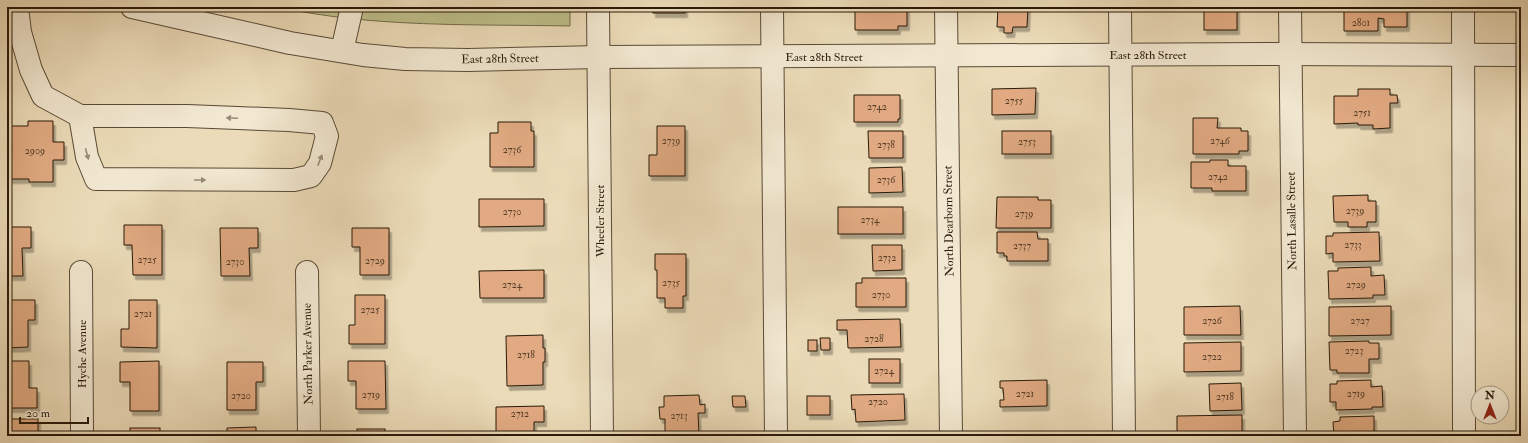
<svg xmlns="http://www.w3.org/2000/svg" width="1528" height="443" viewBox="0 0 1528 443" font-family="'IM FELL Double Pica',serif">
<defs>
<filter id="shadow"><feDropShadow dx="2.5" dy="4.5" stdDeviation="0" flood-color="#0004"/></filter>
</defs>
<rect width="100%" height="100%" fill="#ebdbb8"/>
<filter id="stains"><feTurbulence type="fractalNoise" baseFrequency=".005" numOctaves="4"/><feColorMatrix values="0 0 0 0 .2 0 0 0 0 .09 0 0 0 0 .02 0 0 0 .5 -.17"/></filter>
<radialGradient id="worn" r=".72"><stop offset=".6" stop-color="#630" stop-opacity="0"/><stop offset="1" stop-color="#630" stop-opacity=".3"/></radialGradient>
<path fill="#bdbe8a" stroke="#726c4a" d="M 278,7 L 570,7 L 570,26 C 473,24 374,28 278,7 Z"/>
<g fill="#e1aa82" stroke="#281a0a" filter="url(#shadow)">
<rect x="653" y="7" width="32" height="6"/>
<path d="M 855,7 L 907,7 L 907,26 L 898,26 L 898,30 L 855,30 Z"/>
<path d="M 998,7 L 1028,7 L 1027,27 L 1013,27 L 1012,33 L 1004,33 L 1004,27 L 997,27 Z"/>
<rect x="1204" y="7" width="33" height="23"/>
<path d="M 1344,7 L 1407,7 L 1407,27 L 1384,27 L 1384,19 L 1378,18 L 1378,31 L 1344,31 Z"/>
<path d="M 1036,88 L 1035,114 L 992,115 L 992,89 Z"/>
<path d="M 1358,89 L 1390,89 L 1390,95 L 1397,95 L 1398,103 L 1390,103 L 1390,128 L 1373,129 L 1373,125 L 1358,125 L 1358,123 L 1334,124 L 1334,96 L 1358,96 Z"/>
<path d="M 854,95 L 900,95 L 900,119 L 898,119 L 898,122 L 854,122 Z"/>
<path d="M 1193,118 L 1218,118 L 1217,128 L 1241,128 L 1241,131 L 1248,131 L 1248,151 L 1239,151 L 1239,154 L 1193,154 Z"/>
<path d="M 28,121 L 53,121 L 53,142 L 64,142 L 64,160 L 53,160 L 53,182 L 29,182 L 29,179 L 7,179 L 7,126 L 28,126 Z"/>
<path d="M 498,122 L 531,122 L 531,131 L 534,131 L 534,167 L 490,167 L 490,133 L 498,133 Z"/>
<path d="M 657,126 L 685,126 L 685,176 L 649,176 L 649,155 L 657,155 Z"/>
<path d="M 868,131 L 903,131 L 903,158 L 869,158 Z"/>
<rect x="1002" y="131" width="49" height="23"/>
<path d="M 1210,160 L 1228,160 L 1228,166 L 1246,166 L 1246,191 L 1212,191 L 1212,188 L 1191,188 L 1191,162 L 1210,162 Z"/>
<path d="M 902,167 L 903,192 L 869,193 L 869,168 Z"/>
<path d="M 1368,195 L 1368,201 L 1376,201 L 1376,222 L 1367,222 L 1367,227 L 1348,227 L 1348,222 L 1334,222 L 1333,196 Z"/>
<path d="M 997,197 L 1038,197 L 1038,200 L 1051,200 L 1051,228 L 996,228 Z"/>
<path d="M 479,199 L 544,199 L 544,226 L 479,227 Z"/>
<rect x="838" y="207" width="65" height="27"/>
<path d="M 124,225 L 162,225 L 162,275 L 133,275 L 132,245 L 124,245 Z"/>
<path d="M 7,227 L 31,227 L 31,248 L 22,248 L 23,276 L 7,276 Z"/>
<path d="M 220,228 L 258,228 L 258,248 L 249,248 L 250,276 L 221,276 Z"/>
<path d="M 352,228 L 389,228 L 389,275 L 360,275 L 360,247 L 352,247 Z"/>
<path d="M 997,232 L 1037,232 L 1038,239 L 1048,239 L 1048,261 L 1007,261 L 1007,256 L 1004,256 L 1004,253 L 997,253 Z"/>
<path d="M 1379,232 L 1380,261 L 1333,262 L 1333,253 L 1326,254 L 1326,236 L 1333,236 L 1333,233 Z"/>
<path d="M 872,245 L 902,245 L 902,270 L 873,271 Z"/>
<path d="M 655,254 L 686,254 L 686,296 L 683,296 L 683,308 L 665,308 L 665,298 L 657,298 L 657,270 L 655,270 Z"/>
<path d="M 1371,267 L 1371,276 L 1384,275 L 1385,295 L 1373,295 L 1373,298 L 1329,299 L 1328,271 L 1338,271 L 1338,268 Z"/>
<path d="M 544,270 L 544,298 L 480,298 L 479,271 Z"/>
<path d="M 862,278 L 906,278 L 906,307 L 856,307 L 856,283 L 862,283 Z"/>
<path d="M 355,295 L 385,295 L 385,344 L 349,344 L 349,325 L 355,325 Z"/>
<path d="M 7,300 L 35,300 L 35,320 L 28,320 L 28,347 L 7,348 Z"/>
<path d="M 129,300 L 157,300 L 157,348 L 121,347 L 121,329 L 129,329 Z"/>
<path d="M 1240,306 L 1241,335 L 1184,335 L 1184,307 Z"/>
<path d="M 1391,306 L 1391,335 L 1329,336 L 1329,307 Z"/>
<path d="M 900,319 L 901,347 L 848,348 L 847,330 L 837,330 L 837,320 Z"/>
<path d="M 543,335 L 543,348 L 545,348 L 545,362 L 543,362 L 543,385 L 507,386 L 506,336 Z"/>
<path d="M 820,338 L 830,338 L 830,350 L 821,350 Z"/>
<rect x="808" y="340" width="9" height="11"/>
<path d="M 1369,341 L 1369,343 L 1379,343 L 1379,359 L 1369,359 L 1369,373 L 1337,373 L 1337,370 L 1330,370 L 1329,342 Z"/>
<path d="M 1241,342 L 1241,371 L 1184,372 L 1184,343 Z"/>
<rect x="869" y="359" width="31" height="24"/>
<path d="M 7,361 L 29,361 L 29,388 L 37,388 L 37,408 L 7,408 Z"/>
<path d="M 159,361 L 159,411 L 130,411 L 130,382 L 120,382 L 120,362 Z"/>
<path d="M 348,361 L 385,361 L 386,409 L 356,409 L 356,381 L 348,381 Z"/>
<path d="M 227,362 L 263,362 L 263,382 L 256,382 L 256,410 L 227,410 Z"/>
<path d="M 1047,380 L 1047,406 L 1000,407 L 1000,400 L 1004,400 L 1003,388 L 1000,388 L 1000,381 Z"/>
<path d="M 1371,380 L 1371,387 L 1382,386 L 1383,407 L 1372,407 L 1372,409 L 1336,410 L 1336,402 L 1330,402 L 1330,384 L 1337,384 L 1337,381 Z"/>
<path d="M 1241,383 L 1242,410 L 1210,411 L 1209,384 Z"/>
<path d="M 904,394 L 905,420 L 856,422 L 855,409 L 852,410 L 851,395 Z"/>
<path d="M 699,395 L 700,405 L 705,404 L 705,413 L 698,413 L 699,436 L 665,436 L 665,419 L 660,419 L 659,407 L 664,407 L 664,396 Z"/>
<path d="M 732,396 L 745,396 L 746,407 L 733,407 Z"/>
<rect x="807" y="396" width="23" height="19"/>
<path d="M 544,406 L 544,422 L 534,422 L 534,436 L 496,436 L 496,407 Z"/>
<path d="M 1242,415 L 1242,436 L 1177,436 L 1177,416 Z"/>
<path d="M 1374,416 L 1374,436 L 1334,436 L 1333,422 L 1340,421 L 1340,417 Z"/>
<rect x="7" y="419" width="31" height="17"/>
<path d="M 256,427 L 256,436 L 227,436 L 227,428 Z"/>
<rect x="130" y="428" width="30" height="8"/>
<rect x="357" y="429" width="28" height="7"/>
<rect x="855" y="432" width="50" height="4"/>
</g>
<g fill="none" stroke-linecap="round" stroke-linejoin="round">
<defs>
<g id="minor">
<path d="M 17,7 L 20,32 L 31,70 L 43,96 L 80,116 L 187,116 L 289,120 L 322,123 L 327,136 L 320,163 L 311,176 L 294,180 L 96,179 L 87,157 L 80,116"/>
<path d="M 132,7 L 290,43 L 363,55 L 405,59 L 468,60 L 599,57 L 1266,54 L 1521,55"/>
<path d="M 598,7 L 602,436"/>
<path d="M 772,7 L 776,436"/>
<path d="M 946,7 L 951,436"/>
<path d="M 1120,7 L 1124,436"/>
<path d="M 1290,7 L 1295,436"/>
<path d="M 1463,7 L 1464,436"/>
<path d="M 342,51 L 352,7"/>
<path d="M 81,272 L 82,436"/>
<path d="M 307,272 L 309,436"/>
</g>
</defs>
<use href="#minor" stroke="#594a36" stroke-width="24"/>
<use href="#minor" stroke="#f2e8d1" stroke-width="22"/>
</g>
<defs><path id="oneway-solid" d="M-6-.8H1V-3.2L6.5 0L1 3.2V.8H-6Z"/></defs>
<g fill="#978b77">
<use href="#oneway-solid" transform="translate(232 118) rotate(-177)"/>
<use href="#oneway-solid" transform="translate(87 154) rotate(75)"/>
<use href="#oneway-solid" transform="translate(320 160) rotate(-69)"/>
<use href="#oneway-solid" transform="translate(200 180)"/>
</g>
<g text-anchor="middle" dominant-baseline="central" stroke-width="4" stroke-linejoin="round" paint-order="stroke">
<g font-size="10" fill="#563e28">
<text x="1361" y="23">2801</text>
<text x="1014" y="101">2755</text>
<text x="877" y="107">2742</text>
<text x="1362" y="113">2751</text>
<text x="671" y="141">2739</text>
<text x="1220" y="141">2746</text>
<text x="1027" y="142">2753</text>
<text x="886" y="145">2738</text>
<text x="512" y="150">2736</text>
<text x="35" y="151">2909</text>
<text x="1218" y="177">2742</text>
<text x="886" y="180">2736</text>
<text x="1355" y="211">2739</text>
<text x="512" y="212">2730</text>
<text x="1024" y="214">2739</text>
<text x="870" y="220">2734</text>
<text x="1353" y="245">2733</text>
<text x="1022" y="246">2737</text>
<text x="887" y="258">2732</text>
<text x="147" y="260">2725</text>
<text x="375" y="261">2729</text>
<text x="235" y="262">2730</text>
<text x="671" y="283">2735</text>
<text x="512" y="285">2724</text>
<text x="1356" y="285">2729</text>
<text x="881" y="295">2730</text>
<text x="370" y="310">2725</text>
<text x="143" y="314">2721</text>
<text x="1212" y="321">2726</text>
<text x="1360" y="321">2727</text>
<text x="874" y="339">2728</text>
<text x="1354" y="351">2723</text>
<text x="526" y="355">2718</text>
<text x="1212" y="357">2722</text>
<text x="884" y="371">2724</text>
<text x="1025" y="394">2721</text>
<text x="1356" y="394">2719</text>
<text x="371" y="395">2719</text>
<text x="241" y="396">2720</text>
<text x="1225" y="397">2718</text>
<text x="878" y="402">2720</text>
<text x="520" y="414">2712</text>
<text x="679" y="416">2713</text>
</g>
<g font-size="12" fill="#281a0a" stroke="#f2e8d1">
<text x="1148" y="55">East 28th Street</text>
<text x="824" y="57">East 28th Street</text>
<text transform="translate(500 59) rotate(-1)">East 28th Street</text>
<text transform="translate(600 221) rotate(-90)">Wheeler Street</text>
<text transform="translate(949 221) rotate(-91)">North Dearborn Street</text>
<text transform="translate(1292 221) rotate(-91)">North Lasalle Street</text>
<text transform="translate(82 354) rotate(-90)">Hyche Avenue</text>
<text transform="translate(308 354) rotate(-91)">North Parker Avenue</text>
</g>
</g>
<rect width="1528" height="443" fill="none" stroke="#ebdbb8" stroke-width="24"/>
<rect x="8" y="8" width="1512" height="427" fill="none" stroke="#281a0a" stroke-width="2"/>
<rect x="12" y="12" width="1504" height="419" fill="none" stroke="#281a0a"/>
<g transform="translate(1490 405)"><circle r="19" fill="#f2e8d1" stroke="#a19681"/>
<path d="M0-3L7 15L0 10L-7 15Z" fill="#8f2418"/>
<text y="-6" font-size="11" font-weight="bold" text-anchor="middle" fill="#281a0a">N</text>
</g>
<path d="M20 417v6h68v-6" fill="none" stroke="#281a0a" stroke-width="2"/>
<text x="26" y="417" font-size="12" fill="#281a0a" stroke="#f2e8d1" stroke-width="3" paint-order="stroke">20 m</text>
<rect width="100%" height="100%" filter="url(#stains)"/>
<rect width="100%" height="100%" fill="url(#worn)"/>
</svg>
